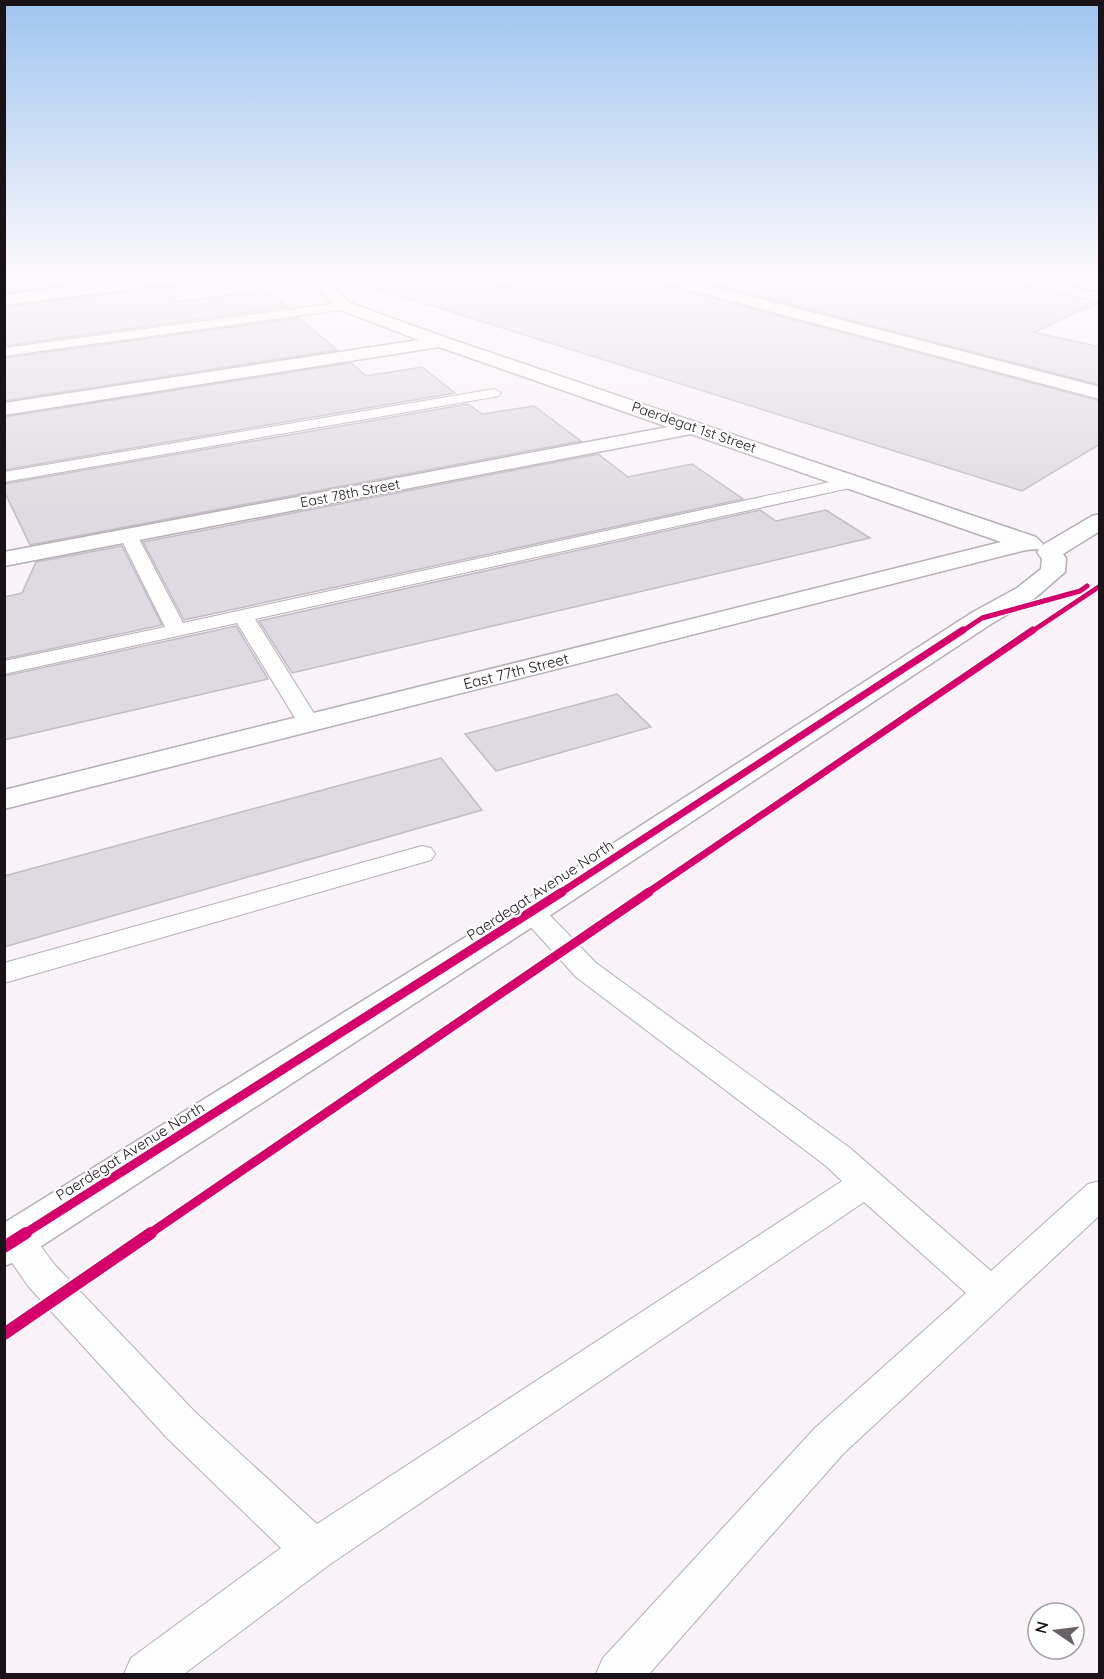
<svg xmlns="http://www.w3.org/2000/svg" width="1104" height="1679" viewBox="0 0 1104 1679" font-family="Quicksand,sans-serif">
<rect width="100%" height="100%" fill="#faf2f9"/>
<g fill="#dfdae1" stroke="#c1bcc3" stroke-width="1.5">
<path d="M 4,277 L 129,277 L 4,293 Z"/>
<path d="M 373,277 L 480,277 L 498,288 L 538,277 L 648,277 L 651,282 L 1100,401 L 1100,444 L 1022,491 L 372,287 Z"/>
<path d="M 685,277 L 989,277 L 1100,302 L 1034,332 L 1100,347 L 1100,385 Z"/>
<path d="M 174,286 L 175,302 L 267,290 L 287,307 L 4,346 L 4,307 Z"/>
<path d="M 299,318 L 337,350 L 4,401 L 4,358 Z"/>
<path d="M 351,363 L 366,376 L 422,367 L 455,393 L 4,470 L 4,417 Z"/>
<path d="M 468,404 L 482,414 L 534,406 L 581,441 L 30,545 L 4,491 L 4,484 Z"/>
<path d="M 598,454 L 628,477 L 692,464 L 743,499 L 184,620 L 143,542 Z"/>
<path d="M 760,510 L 776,521 L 826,510 L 870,538 L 292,673 L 259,621 Z"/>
<path d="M 122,546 L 162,625 L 4,659 L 4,597 L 22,593 L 36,562 Z"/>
<path d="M 236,626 L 268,679 L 4,740 L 4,676 Z"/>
<path d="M 617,694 L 651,727 L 496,771 L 465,734 Z"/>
<path d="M 441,758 L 482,810 L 4,947 L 4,876 Z"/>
</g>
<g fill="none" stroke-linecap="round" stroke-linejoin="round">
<defs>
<g id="lane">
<path d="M 344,302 L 350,306 L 349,309 L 4,356 L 4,348 Z"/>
<path d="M 494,389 L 501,393 L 499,396 L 4,482 L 4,472 Z"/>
<path d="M 853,477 L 859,478 L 861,482 L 859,486 L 255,619 L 320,723 L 317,728 L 309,730 L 301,728 L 298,723 L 237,623 L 4,674 L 4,661 L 165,627 L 119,535 L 122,531 L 134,531 L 137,535 L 183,623 Z"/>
<path d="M 422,846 L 431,848 L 435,854 L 431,860 L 4,983 L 4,963 Z"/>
<path d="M 531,903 L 541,906 L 596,963 L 850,1148 L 991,1271 L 1088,1184 L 1100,1181 L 1100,1215 L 843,1454 L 649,1674 L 596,1674 L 603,1658 L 815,1428 L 966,1293 L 864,1202 L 329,1565 L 184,1674 L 124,1674 L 131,1658 L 281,1548 L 167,1438 L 28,1286 L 4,1251 L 4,1228 L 16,1224 L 28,1229 L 54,1264 L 195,1412 L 317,1524 L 842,1181 L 826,1166 L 576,977 L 517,912 L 521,906 Z"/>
</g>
<g id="street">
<path d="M 304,277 L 321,277 L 350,303 L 447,338 L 1036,537 L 1043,544 L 1041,546 L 1092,516 L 1100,514 L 1100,531 L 1063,554 L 1066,558 L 1065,572 L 1035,598 L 991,624 L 543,920 L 20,1260 L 4,1266 L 4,1223 L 519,904 L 973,612 L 1017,588 L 1041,569 L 1042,559 L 1037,552 L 1039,549 L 1026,550 L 4,809 L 4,790 L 1001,542 L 691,434 L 4,566 L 4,552 L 668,427 L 439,347 L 4,415 L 4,403 L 419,340 L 338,309 Z"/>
<path d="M 650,277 L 676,277 L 1100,387 L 1100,399 L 652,280 Z"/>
<path d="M 1047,277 L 1076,277 L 1100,282 L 1100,292 L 1049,280 Z"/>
</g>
<path id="secondary" d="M 147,277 L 192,277 L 184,282 L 4,305 L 4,295 Z"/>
</defs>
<use href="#lane" stroke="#b5aeb4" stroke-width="2"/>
<use href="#street" stroke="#b5aeb4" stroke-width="3"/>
<use href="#secondary" stroke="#b5aeb4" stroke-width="3"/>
<use href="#lane" fill="#fefdfe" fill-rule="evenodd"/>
<use href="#street" fill="#fefdfe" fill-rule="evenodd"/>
<use href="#secondary" fill="#fefdfe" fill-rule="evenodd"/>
<defs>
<g id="cycleway-far3">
<path d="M 961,632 L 982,618 L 1080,591 L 1087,586"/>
<path d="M 1031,632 L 1100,586"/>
</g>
<g id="cycleway-far2">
<path d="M 560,893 L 963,630"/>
<path d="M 647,893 L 1033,630"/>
</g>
<g id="cycleway-far1">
<path d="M 24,1234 L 562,892"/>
<path d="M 149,1234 L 649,892"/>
</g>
<g id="cycleway">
<path d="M 4,1247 L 26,1233"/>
<path d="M 4,1334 L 151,1233"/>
</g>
</defs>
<use href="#cycleway-far3" stroke="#fff" stroke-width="8"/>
<use href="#cycleway-far2" stroke="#fff" stroke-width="10"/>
<use href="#cycleway-far1" stroke="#fff" stroke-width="13"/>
<use href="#cycleway" stroke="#fff" stroke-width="16"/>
<use href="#cycleway-far3" stroke="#d6006c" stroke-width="5"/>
<use href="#cycleway-far2" stroke="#d6006c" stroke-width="7"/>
<use href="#cycleway-far1" stroke="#d6006c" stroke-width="9"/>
<use href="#cycleway" stroke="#d6006c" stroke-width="12"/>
</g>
<linearGradient id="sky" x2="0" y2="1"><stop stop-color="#9fc5f0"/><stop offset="0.54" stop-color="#fdf9fc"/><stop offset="1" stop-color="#fdf9fc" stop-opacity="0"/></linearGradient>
<rect width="1104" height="512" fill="url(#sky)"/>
<g text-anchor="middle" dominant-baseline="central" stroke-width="4.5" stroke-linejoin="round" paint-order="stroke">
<g font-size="14" fill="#191319" stroke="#fff">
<text transform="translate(694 427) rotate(19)">Paerdegat 1st Street</text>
<text transform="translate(350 493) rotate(-11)">East 78th Street</text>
</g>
<g font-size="15" fill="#191319" stroke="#fff">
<text transform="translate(516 671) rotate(-14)">East 77th Street</text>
<text transform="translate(540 890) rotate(-33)">Paerdegat Avenue North</text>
<text transform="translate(130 1151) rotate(-32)">Paerdegat Avenue North</text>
</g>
</g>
<rect width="1104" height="1679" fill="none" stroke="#191319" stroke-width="12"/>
<g transform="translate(1056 1631) rotate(284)"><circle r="28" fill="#ffffff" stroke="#a3a1a3" stroke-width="1.5"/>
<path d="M0-4.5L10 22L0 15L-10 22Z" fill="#686167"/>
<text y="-9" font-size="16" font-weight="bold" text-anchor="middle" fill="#191319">N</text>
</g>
</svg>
